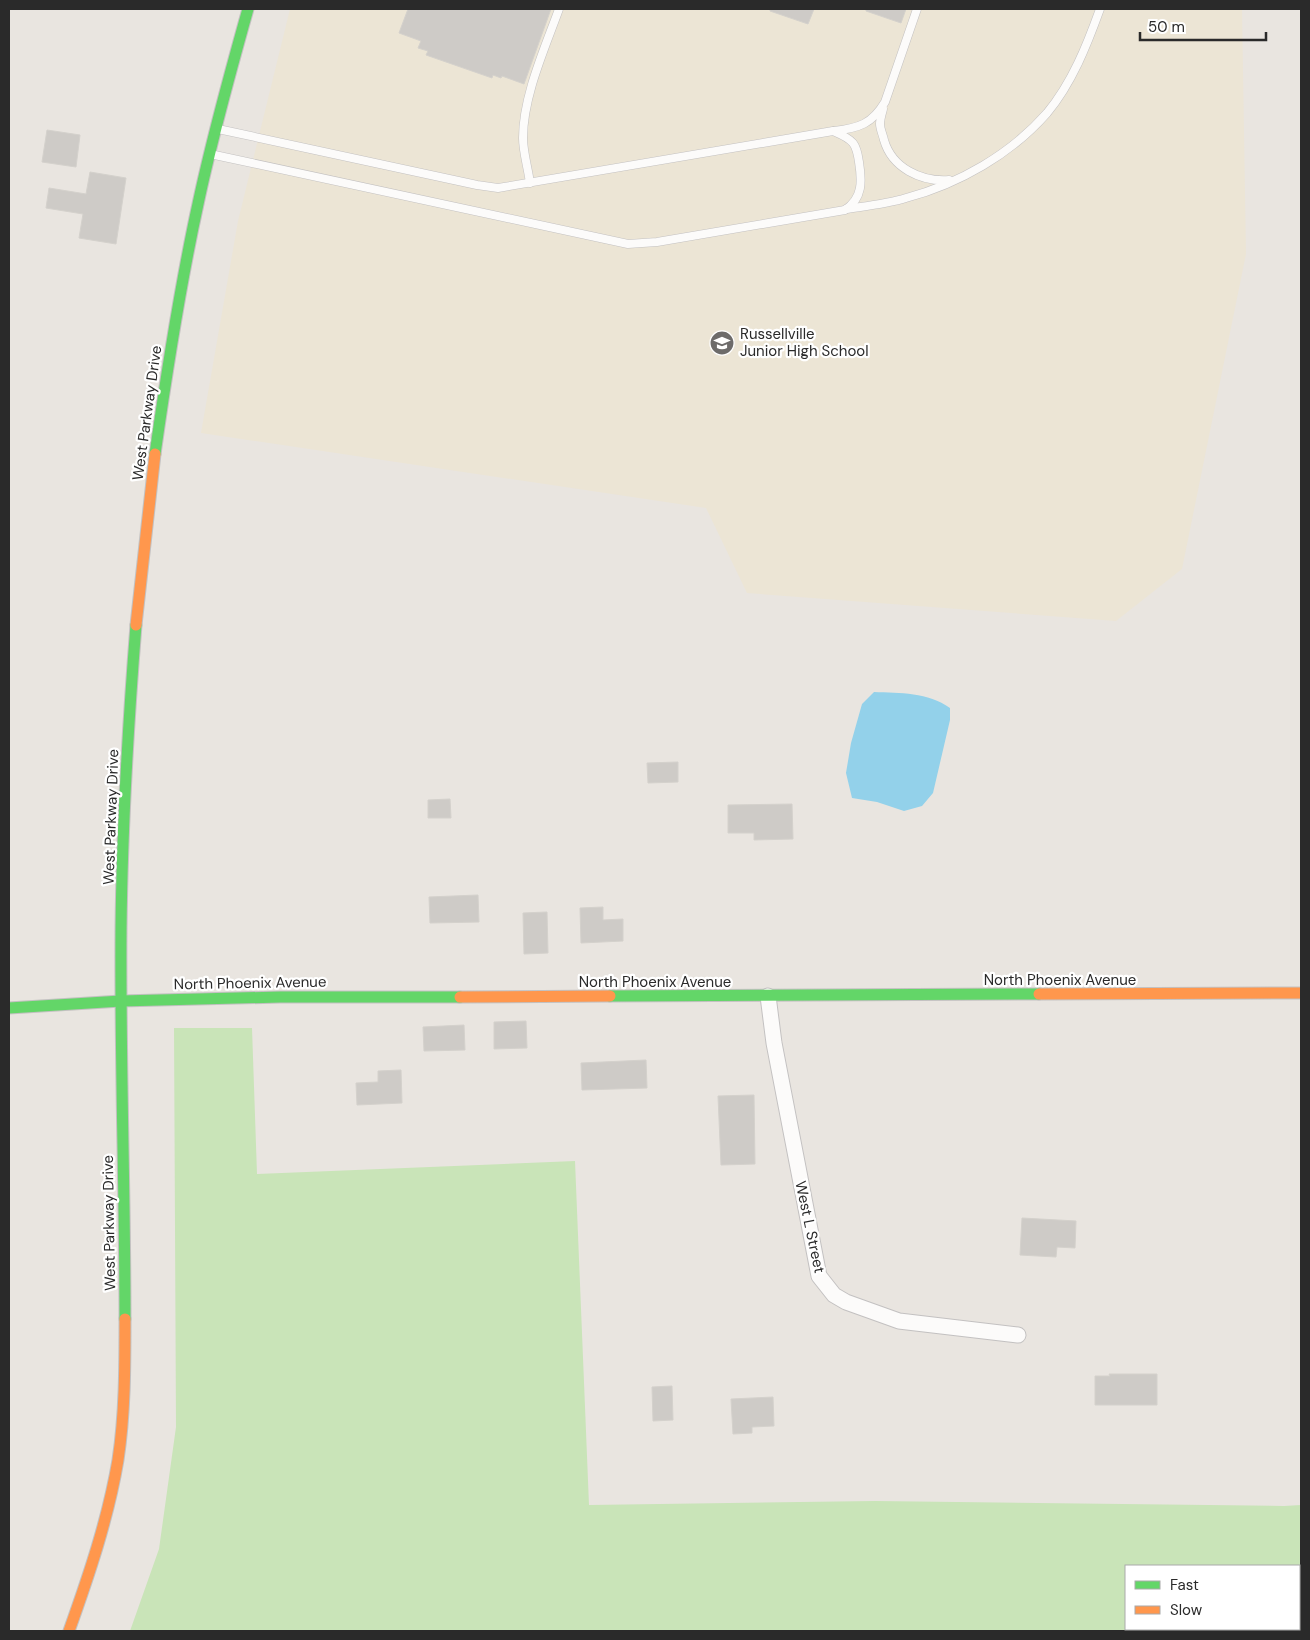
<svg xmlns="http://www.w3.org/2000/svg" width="1310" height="1640" viewBox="0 0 1310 1640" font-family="'DM Sans',sans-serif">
<rect width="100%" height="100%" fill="#e9e5e0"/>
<path fill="#ece5d5" d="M 290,9 L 1242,9 L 1246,254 L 1182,569 L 1116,621 L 747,593 L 706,508 L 201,433 L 238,221 Z"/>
<path fill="#c9e4b8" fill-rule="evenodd" d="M 174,1028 L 252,1028 L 257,1174 L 575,1161 L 589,1505 L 875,1501 L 1284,1506 L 1301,1505 L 1301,1631 L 130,1631 L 159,1549 L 176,1427 ZM 1126,1566 L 1299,1566 L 1299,1629 L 1126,1629 Z"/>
<path fill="#93d1ea" d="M 874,692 C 900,693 928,692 950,708 L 950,720 L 933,793 L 922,806 L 904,811 L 877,802 L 852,798 L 846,773 L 851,743 L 862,704 Z"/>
<g fill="#cecbc7" stroke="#d4d1cc">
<path d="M 408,9 L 551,9 L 524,84 L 502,76 L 501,78 L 493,75 L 492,78 L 426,55 L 428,51 L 418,48 L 421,41 L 399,33 Z"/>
<path d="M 770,9 L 814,9 L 808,24 L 770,11 Z"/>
<path d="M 866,9 L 906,9 L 901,23 L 866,11 Z"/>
<path d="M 47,130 L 80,135 L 76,167 L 42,162 Z"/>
<path d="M 90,172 L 126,178 L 116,244 L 79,238 L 83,214 L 46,208 L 49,188 L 86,194 Z"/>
<path d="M 678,762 L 678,782 L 648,783 L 647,763 Z"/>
<path d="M 450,799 L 451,818 L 428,818 L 428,800 Z"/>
<path d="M 792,804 L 793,839 L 754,840 L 754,833 L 728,833 L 728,805 Z"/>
<path d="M 478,895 L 479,922 L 430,923 L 429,897 Z"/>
<path d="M 603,907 L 603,920 L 623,919 L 623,941 L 581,943 L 580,908 Z"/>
<path d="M 547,912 L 548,953 L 524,954 L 523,913 Z"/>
<path d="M 526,1021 L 527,1048 L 494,1049 L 494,1022 Z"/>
<path d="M 464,1025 L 465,1050 L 424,1051 L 423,1027 Z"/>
<path d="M 646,1060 L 647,1088 L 582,1090 L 581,1063 Z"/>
<path d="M 401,1070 L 402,1103 L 357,1105 L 356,1083 L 378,1082 L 378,1071 Z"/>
<path d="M 754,1095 L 755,1164 L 721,1165 L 718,1096 Z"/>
<path d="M 1022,1218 L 1076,1221 L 1075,1248 L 1057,1247 L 1056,1257 L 1020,1255 Z"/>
<path d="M 1109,1374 L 1157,1374 L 1157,1405 L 1095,1405 L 1095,1376 L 1110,1376 Z"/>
<path d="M 672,1386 L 673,1420 L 653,1421 L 652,1387 Z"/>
<path d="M 773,1397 L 774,1426 L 752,1427 L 752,1433 L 733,1434 L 731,1399 Z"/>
</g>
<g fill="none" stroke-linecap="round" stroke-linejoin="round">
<defs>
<g id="lane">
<path d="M 883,109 C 882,113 880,119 880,124 C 880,129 883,135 884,140 C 892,168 921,182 949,180"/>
<path d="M 834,131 C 859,128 872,124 885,102 L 917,9"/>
<path d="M 210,154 L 628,244 L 657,242 L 845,210 C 863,198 862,181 859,162 C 858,155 857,148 853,143 C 848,137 840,134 833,131 L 498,188 L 477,185 L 218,129"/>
<path d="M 530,183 C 528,168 523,152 523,138 C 523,96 545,48 559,9"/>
<path d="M 846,209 C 866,206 887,204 906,198 C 959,184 1011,154 1047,113 C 1072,83 1087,45 1100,9"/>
</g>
<path id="street" d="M 768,996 L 774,1043 L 819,1276 L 834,1295 L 846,1302 L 899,1321 L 1018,1335"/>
<g id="fast">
<path d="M 155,454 C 167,370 180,286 198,204 C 212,138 230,73 248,9"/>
<path d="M 610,996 L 1039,994"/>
<path d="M 9,1008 L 121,1001 L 280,997 L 460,997"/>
<path d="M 125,1319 C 125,1190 120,1060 121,930 C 122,828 128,726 136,625"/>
</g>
<g id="slow">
<path d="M 136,625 L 155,454"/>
<path d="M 1039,994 L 1301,993"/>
<path d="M 460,997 L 610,996"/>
<path d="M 69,1631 C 89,1575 108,1519 118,1460 C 125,1414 125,1366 125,1319"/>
</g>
</defs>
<use href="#lane" stroke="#c3c1c1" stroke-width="9"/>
<use href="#street" stroke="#c3c1c1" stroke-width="17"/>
<use href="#fast" stroke="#c3c1c1" stroke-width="13"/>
<use href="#slow" stroke="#c3c1c1" stroke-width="13"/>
<use href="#lane" stroke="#fcfbfa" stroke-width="8"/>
<use href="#street" stroke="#fcfbfa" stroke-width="15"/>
<use href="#fast" stroke="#63d668" stroke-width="11"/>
<use href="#slow" stroke="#ff974d" stroke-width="11"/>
</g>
<defs>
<symbol id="school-disc" viewBox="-11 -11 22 22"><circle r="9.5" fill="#6d6b6a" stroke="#fff"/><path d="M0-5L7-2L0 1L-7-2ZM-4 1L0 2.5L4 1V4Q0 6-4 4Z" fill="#fff"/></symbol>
</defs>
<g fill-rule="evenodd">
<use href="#school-disc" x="708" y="329" width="28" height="28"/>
</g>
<g text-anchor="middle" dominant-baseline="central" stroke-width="4.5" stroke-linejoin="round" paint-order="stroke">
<g font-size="15" fill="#2a2a2a" stroke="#fff" text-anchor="start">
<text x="740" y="334">Russellville<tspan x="740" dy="17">Junior High School</tspan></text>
</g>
<g font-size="15" fill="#2a2a2a" stroke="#fff">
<text transform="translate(147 413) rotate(-82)">West Parkway Drive</text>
<text transform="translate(111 817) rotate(-88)">West Parkway Drive</text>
<text x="1060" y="980">North Phoenix Avenue</text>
<text x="655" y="982">North Phoenix Avenue</text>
<text transform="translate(250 983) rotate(-1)">North Phoenix Avenue</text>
<text transform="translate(109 1223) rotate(-91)">West Parkway Drive</text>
<text transform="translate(810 1227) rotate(78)">West L Street</text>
</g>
</g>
<rect width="1310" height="1640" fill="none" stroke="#2a2a2a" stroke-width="20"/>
<rect x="1125" y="1565" width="175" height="65" fill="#ffffff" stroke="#aaaaaa"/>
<rect x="1135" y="1581" width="25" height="8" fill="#63d668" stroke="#aaaaaa"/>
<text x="1170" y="1590" font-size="15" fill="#2a2a2a">Fast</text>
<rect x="1135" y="1606" width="25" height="8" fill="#ff974d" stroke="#aaaaaa"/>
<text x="1170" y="1615" font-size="15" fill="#2a2a2a">Slow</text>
<path d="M1140 32v8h126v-8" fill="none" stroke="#2a2a2a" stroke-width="2.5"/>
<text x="1148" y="32" font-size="15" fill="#2a2a2a" stroke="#ffffff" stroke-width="4" paint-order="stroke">50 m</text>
</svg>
